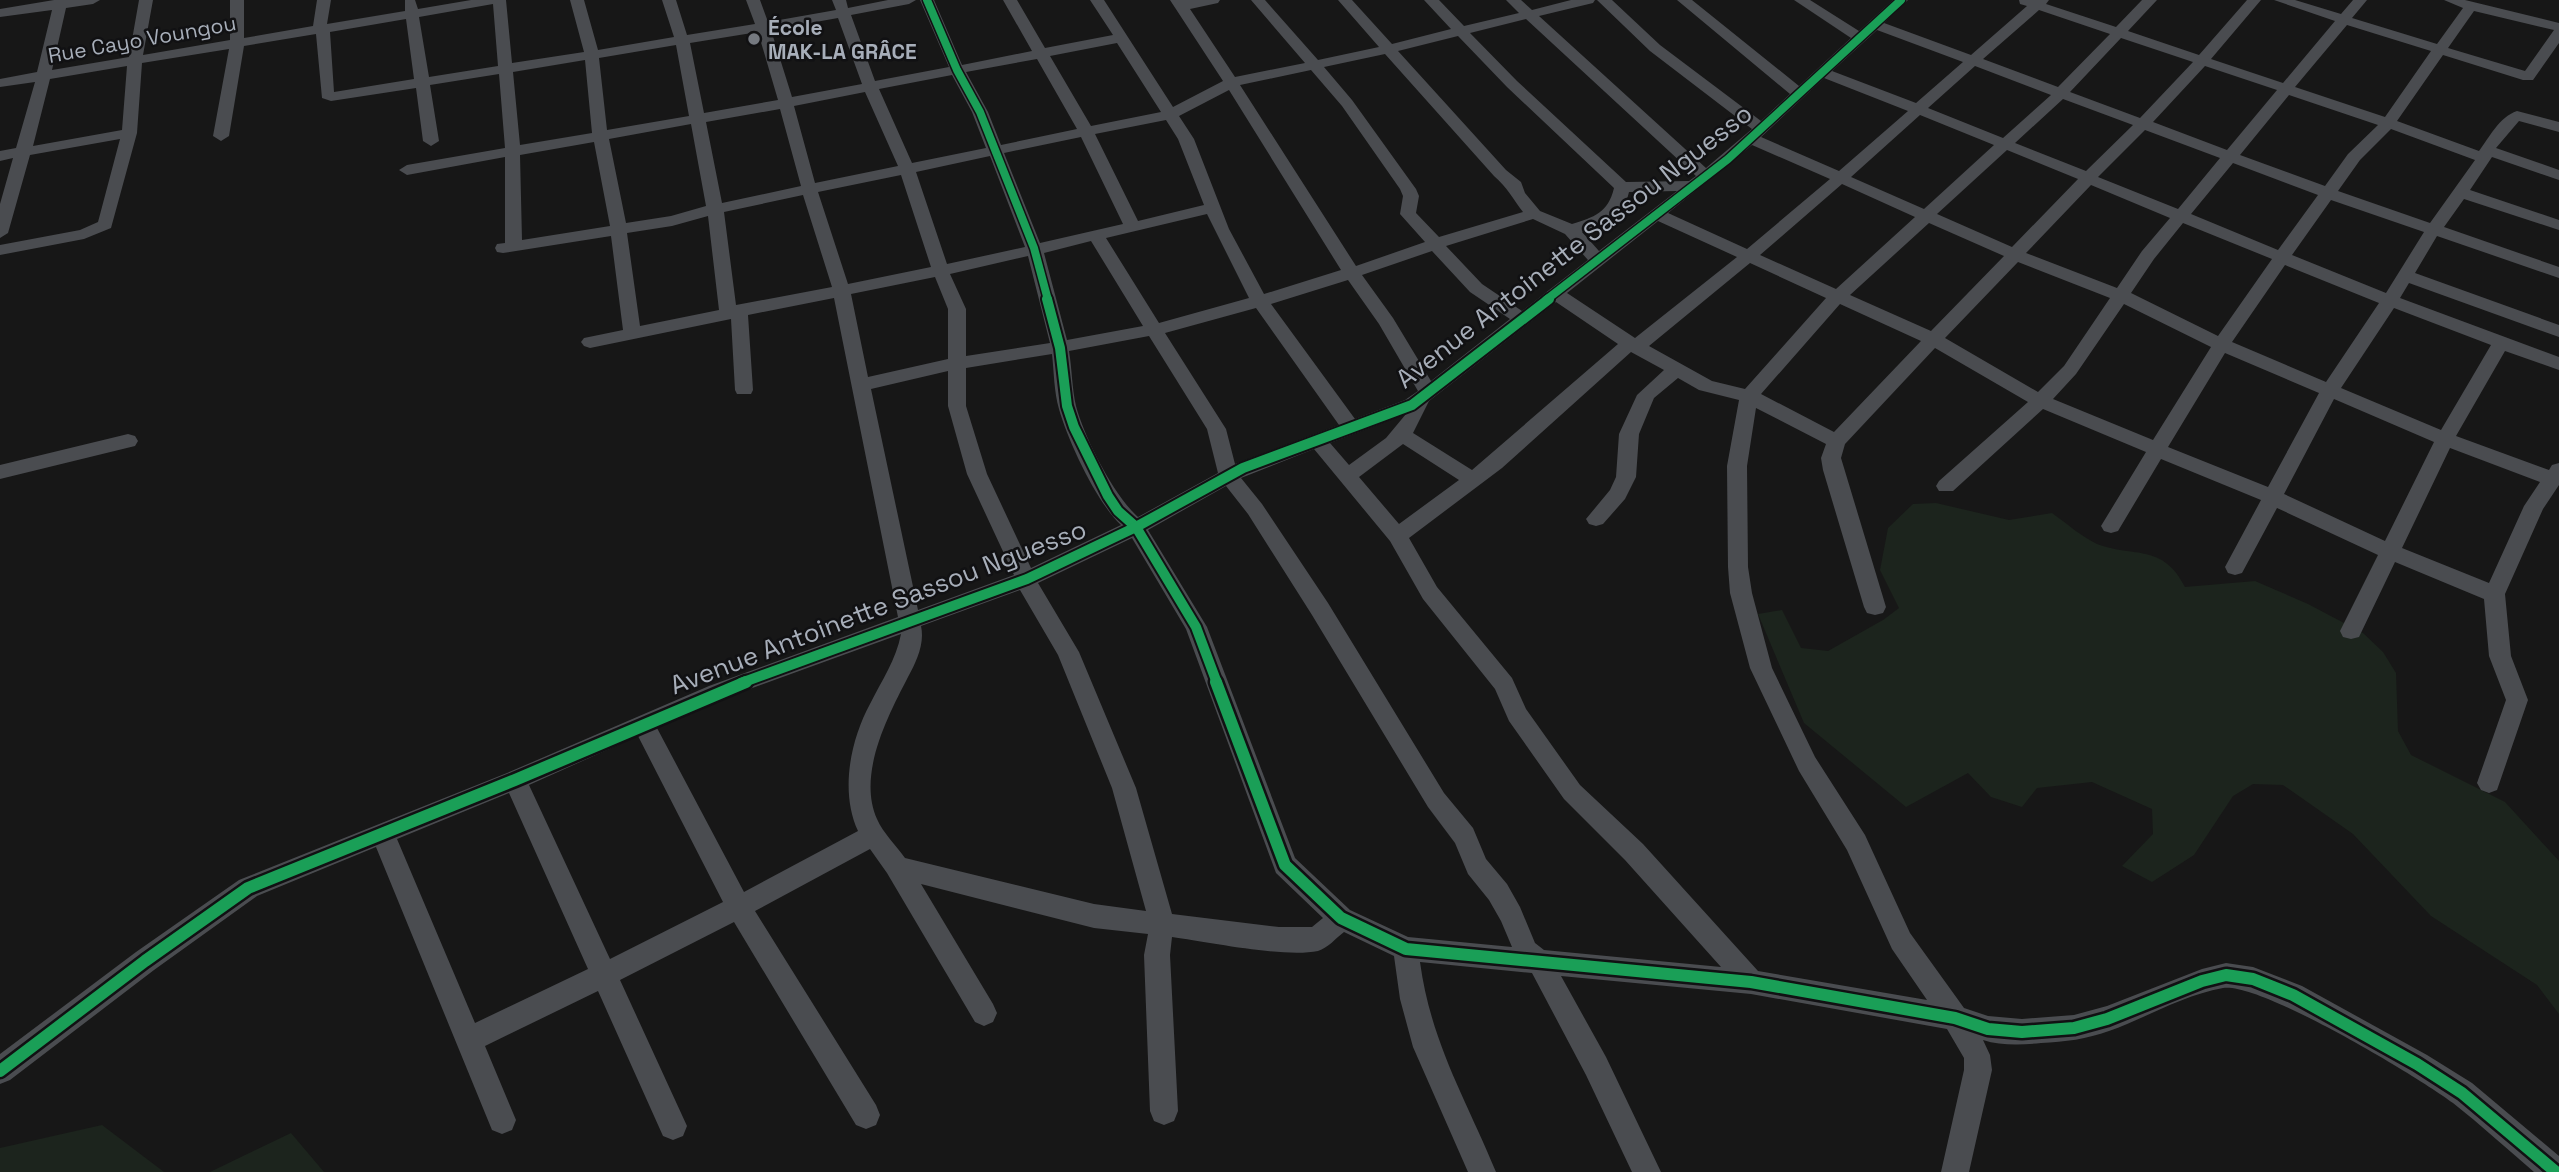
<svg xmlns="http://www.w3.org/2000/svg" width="2559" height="1172" viewBox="0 0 2559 1172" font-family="'Space Grotesk',sans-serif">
<rect width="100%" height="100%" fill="#171717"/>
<g fill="#1c241d">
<path d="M 1936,503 L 2009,520 L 2052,513 C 2066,523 2082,537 2097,544 C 2134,558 2163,543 2185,587 L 2255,581 L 2308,604 L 2363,633 L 2383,652 L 2396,673 L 2398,731 L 2411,755 L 2505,802 L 2559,861 L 2559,1014 L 2537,985 L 2431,916 L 2353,834 L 2283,785 L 2253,784 L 2233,796 L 2194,855 L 2152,882 L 2122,866 L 2153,834 L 2152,809 L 2092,782 L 2037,788 L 2022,807 L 1991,797 L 1968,773 L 1906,807 L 1804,723 L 1758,614 L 1782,610 L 1801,648 L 1828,651 L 1883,620 L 1899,608 L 1880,570 L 1888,528 L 1913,504 Z"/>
<path d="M 102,1125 L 164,1172 L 0,1172 L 0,1148 Z"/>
<path d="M 291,1133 L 324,1172 L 210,1172 Z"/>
</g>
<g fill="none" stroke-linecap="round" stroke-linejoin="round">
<g fill="#4a4c50" fill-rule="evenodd">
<path d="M 54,0 L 100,0 L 93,4 L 66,8 L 52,70 L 129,57 L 139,0 L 153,0 L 143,55 L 230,40 L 230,0 L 244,0 L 244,38 L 313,26 L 317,0 L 331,0 L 327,24 L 405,11 L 405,0 L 415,0 L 418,9 L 471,0 L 506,0 L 512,63 L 584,52 L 570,0 L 584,0 L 598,50 L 674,37 L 662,0 L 676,0 L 687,35 L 755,24 L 746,0 L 760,0 L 768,22 L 836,10 L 832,0 L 846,0 L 848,8 L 888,0 L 916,0 L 909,4 L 851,15 L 875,81 L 949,67 L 920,0 L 934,0 L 962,65 L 1032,51 L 1003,0 L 1017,0 L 1045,48 L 1113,35 L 1090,0 L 1104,0 L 1173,107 L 1223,81 L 1170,0 L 1220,0 L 1218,3 L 1190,9 L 1235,77 L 1305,63 L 1251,0 L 1265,0 L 1318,60 L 1379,47 L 1338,0 L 1352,0 L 1392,44 L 1451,29 L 1424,0 L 1439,0 L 1464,26 L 1519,13 L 1506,0 L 1521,0 L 1532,10 L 1571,0 L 1595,0 L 1593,3 L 1539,16 L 1706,168 L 1752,129 L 1650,51 L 1597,0 L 1612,0 L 1660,45 L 1761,121 L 1790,94 L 1677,0 L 1692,0 L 1799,86 L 1851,38 L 1794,0 L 1810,0 L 1859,31 L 1893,0 L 1908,0 L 1884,23 L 1971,55 L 2027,6 L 2020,4 L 2019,0 L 2049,0 L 2046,4 L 2116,27 L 2142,0 L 2157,0 L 2128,31 L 2199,55 L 2247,0 L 2261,0 L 2211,59 L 2283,83 L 2335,21 L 2274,0 L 2295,0 L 2341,14 L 2353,0 L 2367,0 L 2352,18 L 2437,44 L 2463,8 L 2444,0 L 2465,0 L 2559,23 L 2559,43 L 2533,80 L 2523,80 L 2443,55 L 2397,121 L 2479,151 C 2489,138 2499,117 2517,111 L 2559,122 L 2559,132 L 2519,121 L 2496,148 L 2559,170 L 2559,180 L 2492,157 L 2470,190 L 2559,220 L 2559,230 L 2464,199 L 2444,227 L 2559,267 L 2559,278 L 2437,236 L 2415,273 L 2559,325 L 2559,337 L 2409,283 L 2400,298 L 2559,357 L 2559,370 L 2505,351 L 2456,436 L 2549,470 L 2552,465 L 2559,463 L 2559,485 L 2543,509 L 2505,594 L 2511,656 L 2528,700 L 2497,790 L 2489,793 L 2481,790 L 2477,783 L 2506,700 L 2489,656 L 2484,599 L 2395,562 L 2359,637 L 2351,639 L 2343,637 L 2340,631 L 2378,555 L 2277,508 L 2242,573 L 2235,575 L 2228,573 L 2225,567 L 2261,500 L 2161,459 L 2118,531 L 2111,533 L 2104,531 L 2101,526 L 2146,452 L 2043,409 L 1953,491 L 1939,491 L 1936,486 L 1939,481 L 2028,402 L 1935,348 L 1845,444 L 1841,458 L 1886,607 L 1883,613 L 1875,615 L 1867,613 L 1864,607 L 1823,470 L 1821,458 L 1826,444 L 1756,408 L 1747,466 L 1748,567 L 1752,593 L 1772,668 L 1815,757 L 1865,835 L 1910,933 L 1964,1008 L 1988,1016 L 2022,1019 L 2074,1015 L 2107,1006 L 2202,969 L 2226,963 L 2253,967 L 2302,986 L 2427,1055 L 2472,1083 L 2559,1156 L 2559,1172 L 2534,1172 C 2507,1149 2481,1125 2453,1103 C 2418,1077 2261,982 2223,988 C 2183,995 2146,1018 2109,1031 C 2087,1039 2065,1042 2041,1043 C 2023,1045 2001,1046 1983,1040 L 1990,1055 L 1992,1070 L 1969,1172 L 1941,1172 L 1964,1070 L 1964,1058 L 1947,1029 L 1751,994 L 1561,976 L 1606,1057 L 1661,1172 L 1632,1172 L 1586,1075 L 1532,973 L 1420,962 C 1431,1043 1466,1099 1496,1172 L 1468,1172 L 1413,1047 L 1400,999 L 1394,956 L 1344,932 C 1336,938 1328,948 1318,951 C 1284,958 1209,942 1172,937 L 1170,955 L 1178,1111 L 1174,1121 L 1164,1125 L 1154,1121 L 1150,1111 L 1144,955 L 1148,934 L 1094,928 L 921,884 L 993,1004 L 997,1013 L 993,1022 L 984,1026 L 975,1022 L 887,873 L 870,849 L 755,911 L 876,1105 L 880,1115 L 876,1125 L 866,1129 L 856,1125 L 734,922 L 620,980 L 687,1126 L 683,1136 L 673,1140 L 663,1136 L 598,991 L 485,1046 L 516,1120 L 512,1130 L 502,1134 L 492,1130 L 376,847 L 257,896 L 154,970 L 10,1080 L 0,1084 L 0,1054 L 136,952 L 239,880 L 507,773 L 709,686 L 898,617 L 834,298 L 748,315 L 753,390 L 751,394 L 737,394 L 735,390 L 731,319 L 590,348 L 584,346 L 581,342 L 584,338 L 623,330 L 611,236 L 503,253 L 497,252 L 495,248 L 497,244 L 505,243 L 505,157 L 407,175 L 399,170 L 407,165 L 505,148 L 499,74 L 430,85 L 439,141 L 431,146 L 423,141 L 416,88 L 331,101 L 322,98 L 316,34 L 244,46 L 229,136 L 221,141 L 213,136 L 229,49 L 142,63 L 137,133 L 111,228 L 84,239 L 0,255 L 0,245 L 80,230 L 98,222 L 120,139 L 30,155 L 8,233 L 0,238 L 0,204 L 13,158 L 0,161 L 0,151 L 16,148 L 35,82 L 0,87 L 0,79 L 37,72 L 52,10 L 0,17 L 0,9 ZM 493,4 L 498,66 L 429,77 L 419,17 ZM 2039,10 L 2110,34 L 2058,87 L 1983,59 ZM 2474,11 L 2554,30 L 2525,71 L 2448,48 ZM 838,18 L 862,84 L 792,97 L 771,30 ZM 406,19 L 414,79 L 334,92 L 330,32 ZM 1526,19 L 1696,176 L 1689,181 L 1626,182 L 1517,81 L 1470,33 ZM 2347,25 L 2431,51 L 2385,117 L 2295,87 ZM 1877,30 L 1963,62 L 1916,103 L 1832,71 ZM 758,32 L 778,100 L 704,113 L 690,43 ZM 1458,36 L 1507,87 L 1614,188 C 1608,213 1594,217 1572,224 L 1540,211 L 1525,193 L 1521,182 L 1506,170 L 1398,51 ZM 2121,38 L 2193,62 L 2140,118 L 2070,92 ZM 1117,43 L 1161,112 L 1091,126 L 1050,56 ZM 676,45 L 689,116 L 607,130 L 599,58 ZM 1385,54 L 1494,176 C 1507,187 1513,199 1523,212 L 1439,237 L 1416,213 L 1419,196 L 1416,189 L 1352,100 L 1324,67 ZM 1037,59 L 1077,129 L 1001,145 L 988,112 L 966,72 ZM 585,60 L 592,133 L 520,145 L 513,72 ZM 127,66 L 122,130 L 33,146 L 50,79 ZM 1975,66 L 2051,95 L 2003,138 L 1928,108 ZM 2205,66 L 2277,90 L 2227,150 L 2153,122 ZM 1311,70 L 1342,106 L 1400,189 L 1403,196 L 1400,214 L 1425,242 L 1356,266 L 1240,85 ZM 952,75 L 972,112 L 986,148 L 912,163 L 879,89 ZM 1824,78 L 1908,111 L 1839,171 L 1761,137 ZM 1229,90 L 1341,270 L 1264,294 L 1229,229 L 1194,139 L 1179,116 ZM 865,92 L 898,166 L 815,183 L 794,106 ZM 2289,95 L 2378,125 L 2348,154 L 2325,186 L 2240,155 ZM 2063,99 L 2133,125 L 2086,171 L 2015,143 ZM 780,109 L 801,186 L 722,203 L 706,122 ZM 1920,115 L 1994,145 L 1924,209 L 1851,177 ZM 1166,120 L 1178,139 L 1204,205 L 1138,221 L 1095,134 ZM 691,124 L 706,206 L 671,216 L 626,223 L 609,139 ZM 2391,129 L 2475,160 L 2430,223 L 2338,191 L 2360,160 ZM 2145,130 L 2220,158 L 2178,209 L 2098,177 ZM 1081,137 L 1123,224 L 1040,243 L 1004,153 ZM 594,142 L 610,226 L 522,240 L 520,155 ZM 1752,145 L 1830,179 L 1747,249 L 1668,213 ZM 2007,150 L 2078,179 L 2012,247 L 1937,214 ZM 990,156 L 1025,247 L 947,264 L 916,172 ZM 2233,163 L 2318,195 L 2278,250 L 2191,214 ZM 901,175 L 931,267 L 848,284 L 818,192 ZM 1842,184 L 1915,217 L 1836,289 L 1760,255 ZM 2091,185 L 2170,218 L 2142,251 L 2117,288 L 2026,253 ZM 1677,191 L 1599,251 L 1582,232 C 1605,224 1623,218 1629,192 ZM 803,195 L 832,287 L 736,305 L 724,212 ZM 2331,200 L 2424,232 L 2386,293 L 2292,255 ZM 1207,214 L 1249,298 L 1159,323 L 1106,238 ZM 708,216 L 719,310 L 640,326 L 627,233 L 672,226 ZM 1533,219 L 1565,234 L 1588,260 L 1522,311 L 1482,284 L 1446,246 ZM 1658,221 L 1737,257 L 1635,338 L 1567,293 ZM 1929,223 L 2004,256 L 1931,331 L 1850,295 ZM 2183,223 L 2272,259 L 2218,336 L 2131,293 L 2154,259 ZM 1091,241 L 1143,326 L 1067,340 L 1044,253 ZM 1432,251 L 1470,292 L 1510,319 L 1431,381 L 1393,318 L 1362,275 ZM 1028,256 L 1050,343 L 966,356 L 966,309 L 950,274 ZM 2018,262 L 2110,298 L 2064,366 L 2038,392 L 1945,338 ZM 1750,263 L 1826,298 L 1745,389 L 1712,381 L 1649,346 ZM 2285,265 L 2379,303 L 2326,382 L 2232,342 ZM 935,277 L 948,309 L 948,359 L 868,377 L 851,294 ZM 1348,280 L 1379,324 L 1418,391 L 1405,400 L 1355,419 L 1271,304 ZM 1556,302 L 1618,344 L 1472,470 L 1413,433 L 1429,401 ZM 1840,304 L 1921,341 L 1834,432 L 1761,394 ZM 2124,304 L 2211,347 L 2153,440 L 2053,399 L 2076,374 ZM 1256,308 L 1339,425 L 1235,464 L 1226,429 L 1165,333 ZM 2394,308 L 2491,345 L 2441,430 L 2341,388 ZM 1149,336 L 1207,429 L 1218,473 L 1138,517 C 1114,496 1084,437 1076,406 C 1072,389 1072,369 1069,351 ZM 1631,352 L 1664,370 L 1637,395 L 1619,434 L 1616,477 L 1610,490 L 1586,519 L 1589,524 L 1596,526 L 1603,524 L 1625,499 L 1636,477 L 1639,434 L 1654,398 L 1678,378 L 1699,390 L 1739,400 L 1727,466 L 1728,567 L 1730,593 L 1750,668 L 1799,771 L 1847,850 L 1892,949 L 1927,1000 L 1758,971 L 1643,844 L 1580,785 L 1526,709 L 1512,678 L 1437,587 L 1409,538 L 1502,468 ZM 2225,353 L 2319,393 L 2268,487 L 2168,447 ZM 1052,354 C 1054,372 1054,392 1059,409 C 1068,441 1097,503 1121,525 L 1031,568 L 987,474 L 966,406 L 966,368 ZM 948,371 L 948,406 L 967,474 L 1014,575 L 918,610 L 871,389 ZM 2334,399 L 2434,442 L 2385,541 L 2284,494 ZM 1406,414 L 1386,438 L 1349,465 L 1330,443 ZM 1403,444 L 1459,480 L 1399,524 L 1359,477 ZM 2450,448 L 2540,482 L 2524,506 L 2489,583 L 2402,548 ZM 1314,449 L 1390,541 L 1423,599 L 1495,689 L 1509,721 L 1564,799 L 1625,860 L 1721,967 L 1544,950 L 1535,943 L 1520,907 L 1507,884 L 1486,859 L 1473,828 L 1444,793 L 1328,603 L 1262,504 L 1241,478 ZM 1226,486 L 1248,514 L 1312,615 L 1428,807 L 1455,843 L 1468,874 L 1489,900 L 1501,921 L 1512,947 L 1408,937 L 1350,910 L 1295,858 L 1207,627 L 1148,530 ZM 1132,538 L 1186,629 L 1276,873 L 1323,918 L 1312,927 L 1279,927 L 1172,914 L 1136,788 L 1079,652 L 1038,583 ZM 1020,590 L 1058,655 L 1112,788 L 1146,911 L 1094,904 L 905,858 C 896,845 883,833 877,819 C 857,774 888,716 908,677 C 916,662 925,644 921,626 ZM 901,634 C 896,660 882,680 870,704 C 850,741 840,792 858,831 L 744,892 L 657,728 L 725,698 ZM 638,736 L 723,902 L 610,959 L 529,785 ZM 509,793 L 588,969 L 475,1023 L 397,839 Z"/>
<path d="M 128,434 L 135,436 L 138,441 L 135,446 L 0,479 L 0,465 Z"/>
</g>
<defs>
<g id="cycleway-far2">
<path d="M 927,0 L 957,70 L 980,112 L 1034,248 L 1048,300"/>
<path d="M 1546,300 L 1728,159 L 1901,0"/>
</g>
<g id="cycleway-far1">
<path d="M 1047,299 L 1060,348 L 1067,406 L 1074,427 L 1108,496 L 1118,511 L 1136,527 L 1196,627 L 1217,683"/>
<path d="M 741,683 L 1027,579 L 1136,527 L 1243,468 L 1412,405 L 1549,299"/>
</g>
<g id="cycleway">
<path d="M 1216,682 L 1285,865 L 1341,918 L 1406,949 L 1751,982 L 1955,1018 L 1988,1029 L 2022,1032 L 2074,1028 L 2107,1019 L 2202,981 L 2226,975 L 2253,979 L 2293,995 L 2417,1064 L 2462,1093 L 2556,1172"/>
<path d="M 0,1071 L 145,961 L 248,888 L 515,780 L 746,682"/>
</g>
</defs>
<use href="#cycleway-far2" stroke="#111113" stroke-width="11"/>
<use href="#cycleway-far1" stroke="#111113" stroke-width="14"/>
<use href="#cycleway" stroke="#111113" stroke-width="17"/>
<use href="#cycleway-far2" stroke="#1a9f57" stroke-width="8"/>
<use href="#cycleway-far1" stroke="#1a9f57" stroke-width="10"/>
<use href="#cycleway" stroke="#1a9f57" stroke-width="12"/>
</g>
<circle fill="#757980" stroke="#111113" stroke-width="2.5" cx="754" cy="39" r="7"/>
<g text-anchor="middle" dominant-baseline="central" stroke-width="5" stroke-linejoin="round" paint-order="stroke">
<g font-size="21" font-weight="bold" fill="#a7aeb9" stroke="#111113" text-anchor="start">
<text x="768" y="27">École<tspan x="768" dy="24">MAK-LA GRÂCE</tspan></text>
</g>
<g font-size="21" fill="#a7aeb9" stroke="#111113">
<text transform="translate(142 39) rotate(-10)">Rue Cayo Voungou</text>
</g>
<g font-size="26" fill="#a7aeb9" stroke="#111113">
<text transform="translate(1574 246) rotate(-38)">Avenue Antoinette Sassou Nguesso</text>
<text transform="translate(878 607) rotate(-21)">Avenue Antoinette Sassou Nguesso</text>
</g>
</g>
</svg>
